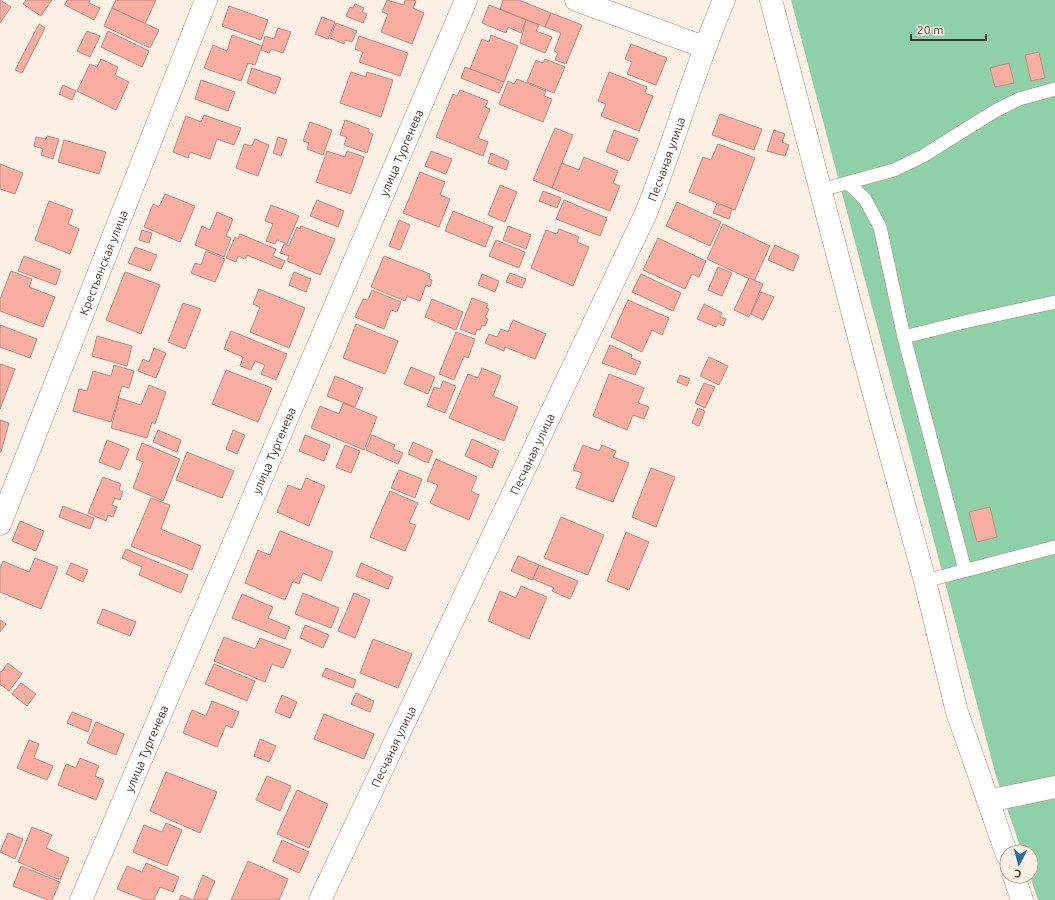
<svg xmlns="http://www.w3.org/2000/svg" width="1055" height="900" viewBox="0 0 1055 900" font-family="Ubuntu,sans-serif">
<rect width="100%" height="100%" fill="#fcf0e5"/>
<path fill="#8ed1a9" d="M 791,0 L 1055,0 L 1055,900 L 1038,900 L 1030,876 L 1031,876 L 1031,852 L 1022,852 L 996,776 Z"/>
<g fill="#f9ada1" stroke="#b58e87">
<path d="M 0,0 L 11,7 L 0,23 Z"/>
<path d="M 26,0 L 52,0 L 41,16 L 23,4 Z"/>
<path d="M 67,0 L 90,0 L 89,3 L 100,8 L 94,20 L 65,5 Z"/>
<path d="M 116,0 L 156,0 L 145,24 L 112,8 Z"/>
<path d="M 387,0 L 404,5 L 405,0 L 413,0 L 416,1 L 413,8 L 424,13 L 412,44 L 381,32 L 388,14 L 382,12 Z"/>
<path d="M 503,0 L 519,0 L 551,13 L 545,27 L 500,9 Z"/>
<path d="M 355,4 L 364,8 L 362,12 L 367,14 L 363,23 L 346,16 L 350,7 L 353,8 Z"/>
<path d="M 489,5 L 526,20 L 521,33 L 508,27 L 506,33 L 482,23 Z"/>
<path d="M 229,6 L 268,20 L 261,40 L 222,26 Z"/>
<path d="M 112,8 L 159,30 L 150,48 L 104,26 Z"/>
<path d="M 551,13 L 582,25 L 566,64 L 555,60 L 558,53 L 554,51 L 561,33 L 545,27 Z"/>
<path d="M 322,17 L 335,22 L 328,39 L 315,34 Z"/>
<path d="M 526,20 L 539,25 L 536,31 L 552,37 L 545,53 L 520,43 Z"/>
<path d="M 336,23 L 357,31 L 352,42 L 345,40 L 344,44 L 330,38 Z"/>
<path d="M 39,24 L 45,28 L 22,73 L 15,70 Z"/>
<path d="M 278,28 L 291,32 L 283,53 L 271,49 L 269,53 L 261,50 L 265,36 L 274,39 Z"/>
<path d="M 87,31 L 100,36 L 90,57 L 77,51 Z"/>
<path d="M 108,31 L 149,51 L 142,67 L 101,47 Z"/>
<path d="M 232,35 L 262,46 L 255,65 L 248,63 L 241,81 L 204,68 L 213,45 L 227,51 Z"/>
<path d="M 491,35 L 518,46 L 504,82 L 470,69 L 482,39 L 489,42 Z"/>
<path d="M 359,36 L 408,53 L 400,76 L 359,62 L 363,52 L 355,49 Z"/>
<path d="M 631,44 L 667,58 L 656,85 L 627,74 L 632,62 L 625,59 Z"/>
<path d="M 1039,52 L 1045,78 L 1031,81 L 1025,55 Z"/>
<path d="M 101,59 L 118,67 L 115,75 L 129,82 L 116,110 L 77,91 L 90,64 L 97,67 Z"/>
<path d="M 545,59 L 565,67 L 554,93 L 527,82 L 536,60 L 543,63 Z"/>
<path d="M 1009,63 L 1014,83 L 995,87 L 990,68 Z"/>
<path d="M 465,67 L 504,82 L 499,93 L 461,78 Z"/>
<path d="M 252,68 L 281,78 L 275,94 L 247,83 Z"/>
<path d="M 351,72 L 366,77 L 367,72 L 393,80 L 381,117 L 340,103 Z"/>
<path d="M 609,72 L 647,87 L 645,93 L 653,96 L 639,131 L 601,116 L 606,104 L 598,101 Z"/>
<path d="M 517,79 L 546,91 L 544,96 L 552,99 L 543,122 L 499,104 L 508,81 L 514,84 Z"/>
<path d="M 201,80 L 235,92 L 228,111 L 195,99 Z"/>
<path d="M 63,85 L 76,91 L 72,100 L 59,94 Z"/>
<path d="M 460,90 L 488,101 L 485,107 L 490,109 L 478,138 L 488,142 L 483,156 L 436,137 L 453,94 L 457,96 Z"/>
<path d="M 720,114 L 762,129 L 754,150 L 712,135 Z"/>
<path d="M 204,115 L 241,128 L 234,145 L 217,139 L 210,159 L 190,152 L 188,158 L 173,152 L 186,116 L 201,122 Z"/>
<path d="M 345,120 L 369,129 L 368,132 L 373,134 L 367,153 L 344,145 L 347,137 L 340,135 Z"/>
<path d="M 310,122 L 332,130 L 323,155 L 307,149 L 309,143 L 303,141 Z"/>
<path d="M 555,128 L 573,135 L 552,188 L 533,180 Z"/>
<path d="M 614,130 L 638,139 L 629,161 L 606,152 Z"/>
<path d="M 774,130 L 785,134 L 782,142 L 789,145 L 785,156 L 767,151 Z"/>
<path d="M 47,136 L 59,139 L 53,159 L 41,155 L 43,149 L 34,146 L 36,137 L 46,139 Z"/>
<path d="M 278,137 L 287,140 L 281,156 L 273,153 Z"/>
<path d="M 255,139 L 269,145 L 258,176 L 236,168 L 244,144 L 252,146 Z"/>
<path d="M 64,140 L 106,152 L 99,174 L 58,162 Z"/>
<path d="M 718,144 L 755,158 L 735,210 L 689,192 L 703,157 L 711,160 Z"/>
<path d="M 327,151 L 345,157 L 347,151 L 364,157 L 351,194 L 316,182 Z"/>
<path d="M 431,151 L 452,159 L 446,174 L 425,166 Z"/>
<path d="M 491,153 L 509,161 L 506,170 L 488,163 Z"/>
<path d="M 584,157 L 618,171 L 613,183 L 620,186 L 610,211 L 552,188 L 562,163 L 579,170 Z"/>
<path d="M 0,164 L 23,173 L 15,194 L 0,189 Z"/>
<path d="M 420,172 L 445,182 L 440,195 L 450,199 L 439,227 L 403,213 Z"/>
<path d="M 500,185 L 517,192 L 505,222 L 488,215 Z"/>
<path d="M 543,191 L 561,198 L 557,208 L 539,201 Z"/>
<path d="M 165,194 L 195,206 L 180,242 L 144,227 L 153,204 L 159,207 Z"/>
<path d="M 317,200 L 344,211 L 338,227 L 310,216 Z"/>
<path d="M 564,200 L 607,218 L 600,236 L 556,219 Z"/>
<path d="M 49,201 L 73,210 L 68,224 L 79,229 L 70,254 L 35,240 Z"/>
<path d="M 677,202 L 721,222 L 710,246 L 666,226 Z"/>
<path d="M 717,203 L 732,209 L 729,219 L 713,213 Z"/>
<path d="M 271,205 L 299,216 L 287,244 L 277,240 L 275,244 L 266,241 L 273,224 L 265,221 Z"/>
<path d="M 453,211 L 493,227 L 485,247 L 445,231 Z"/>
<path d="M 217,212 L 233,219 L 226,236 L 231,238 L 224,257 L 195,245 L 202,226 L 210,230 Z"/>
<path d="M 399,220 L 410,225 L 400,250 L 389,246 Z"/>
<path d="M 723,224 L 770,246 L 754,281 L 707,259 Z"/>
<path d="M 301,226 L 335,239 L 320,275 L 287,261 L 289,256 L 280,253 L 284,244 L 289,246 L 297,227 L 300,229 Z"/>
<path d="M 508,226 L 531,235 L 526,249 L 503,240 Z"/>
<path d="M 559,229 L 579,237 L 577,242 L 589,247 L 573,286 L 531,268 L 546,230 L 557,234 Z"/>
<path d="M 142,230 L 152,233 L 149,243 L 139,240 Z"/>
<path d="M 240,234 L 276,249 L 273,256 L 285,261 L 281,269 L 247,255 L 245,259 L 238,256 L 236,262 L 226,258 L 235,237 L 238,239 Z"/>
<path d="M 658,238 L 706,261 L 699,277 L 692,274 L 685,289 L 643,270 Z"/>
<path d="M 496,240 L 525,252 L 519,268 L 489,256 Z"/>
<path d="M 775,245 L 799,256 L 793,271 L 768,260 Z"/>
<path d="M 135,247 L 157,255 L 150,271 L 128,263 Z"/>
<path d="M 206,251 L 225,259 L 215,282 L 191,273 L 195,263 L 201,265 Z"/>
<path d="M 24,256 L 61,270 L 56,285 L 18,271 Z"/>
<path d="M 384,256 L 430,274 L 429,279 L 432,280 L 430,287 L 426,285 L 420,301 L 407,296 L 405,301 L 371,287 Z"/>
<path d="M 718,267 L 732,273 L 722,296 L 708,290 Z"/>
<path d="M 11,271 L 32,279 L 29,287 L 55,297 L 43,327 L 0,311 L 0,299 Z"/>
<path d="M 125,272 L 160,285 L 141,334 L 106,320 Z"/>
<path d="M 294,272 L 311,279 L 306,292 L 289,285 Z"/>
<path d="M 510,273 L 526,279 L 522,288 L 506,282 Z"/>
<path d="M 482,274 L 499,281 L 495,292 L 478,285 Z"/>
<path d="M 641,274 L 681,293 L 673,311 L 632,292 Z"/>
<path d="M 749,278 L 763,284 L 749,317 L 734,310 Z"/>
<path d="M 259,289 L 305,308 L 289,348 L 250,332 L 260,307 L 253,304 Z"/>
<path d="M 372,290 L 401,302 L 397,312 L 391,310 L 384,329 L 355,317 L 363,299 L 368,300 Z"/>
<path d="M 761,292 L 774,297 L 763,320 L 751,314 Z"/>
<path d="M 472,298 L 488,304 L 486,308 L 489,309 L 485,318 L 488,319 L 485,326 L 482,325 L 480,330 L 477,329 L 475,335 L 460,329 Z"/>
<path d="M 432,299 L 463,312 L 456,330 L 425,317 Z"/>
<path d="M 628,300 L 669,318 L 662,335 L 652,330 L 642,352 L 611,337 Z"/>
<path d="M 183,303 L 201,309 L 185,349 L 168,342 Z"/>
<path d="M 704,304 L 722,313 L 720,317 L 726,319 L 723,326 L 718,323 L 716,327 L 697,319 Z"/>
<path d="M 513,320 L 546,334 L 535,359 L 505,347 L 504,351 L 485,343 L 489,334 L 497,337 L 501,329 L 508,332 Z"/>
<path d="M 356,324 L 398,341 L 385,374 L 343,358 Z"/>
<path d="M 0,325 L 37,339 L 30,358 L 0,347 Z"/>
<path d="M 231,331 L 287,354 L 276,380 L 261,374 L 265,365 L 255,361 L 251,370 L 240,366 L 243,357 L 224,349 Z"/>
<path d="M 456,332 L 475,339 L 468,358 L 464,356 L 454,380 L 439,374 Z"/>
<path d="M 97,336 L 132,346 L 127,366 L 92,356 Z"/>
<path d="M 610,345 L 632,355 L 631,358 L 641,362 L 635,375 L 602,363 Z"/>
<path d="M 154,348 L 166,353 L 156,378 L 138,371 L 143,359 L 149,362 Z"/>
<path d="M 709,357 L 728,366 L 719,385 L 700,376 Z"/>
<path d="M 0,364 L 15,369 L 0,409 Z"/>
<path d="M 114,365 L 134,371 L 129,388 L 122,386 L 111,422 L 73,411 L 79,389 L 87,391 L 93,371 L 111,376 Z"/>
<path d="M 411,367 L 435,377 L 428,394 L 404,384 Z"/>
<path d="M 482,368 L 501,376 L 493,396 L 518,407 L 504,441 L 449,418 L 468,374 L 478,378 Z"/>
<path d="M 226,370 L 272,388 L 258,422 L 212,404 Z"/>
<path d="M 609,374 L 644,388 L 638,403 L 649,407 L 644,419 L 633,415 L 627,430 L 593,416 Z"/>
<path d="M 680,375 L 690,379 L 687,386 L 677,382 Z"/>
<path d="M 335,376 L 363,388 L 355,407 L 327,396 Z"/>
<path d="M 443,381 L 456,386 L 445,413 L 427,406 L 434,387 L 440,389 Z"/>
<path d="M 704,383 L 715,387 L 705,408 L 695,403 Z"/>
<path d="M 149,385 L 166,392 L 155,424 L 152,422 L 147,438 L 111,428 L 119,398 L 141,405 Z"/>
<path d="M 343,403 L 377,417 L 364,450 L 311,428 L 320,406 L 339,414 Z"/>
<path d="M 698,408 L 705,411 L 699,426 L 692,423 Z"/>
<path d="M 0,420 L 9,423 L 1,452 L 0,452 Z"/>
<path d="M 158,430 L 181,440 L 177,452 L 153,442 Z"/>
<path d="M 233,430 L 245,435 L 237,454 L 226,449 Z"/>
<path d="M 305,435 L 330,445 L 324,461 L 299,451 Z"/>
<path d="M 372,435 L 395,445 L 393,449 L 403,453 L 398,464 L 366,450 Z"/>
<path d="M 472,439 L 499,451 L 492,468 L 465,456 Z"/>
<path d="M 107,440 L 129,449 L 120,470 L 99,462 Z"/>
<path d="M 413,442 L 433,451 L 428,463 L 408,454 Z"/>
<path d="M 142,443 L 180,459 L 163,501 L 133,488 L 143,462 L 136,459 Z"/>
<path d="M 345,445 L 360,451 L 351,473 L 336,467 Z"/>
<path d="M 583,445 L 599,451 L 602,445 L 616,451 L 613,457 L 629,463 L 613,502 L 576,488 L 582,473 L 573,470 Z"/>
<path d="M 187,452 L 234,471 L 222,498 L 176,480 Z"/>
<path d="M 436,459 L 477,477 L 471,491 L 479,495 L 469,520 L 430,503 L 438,485 L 427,481 Z"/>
<path d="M 651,468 L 675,477 L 656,527 L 632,517 Z"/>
<path d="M 399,470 L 422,479 L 415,498 L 391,488 Z"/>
<path d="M 103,477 L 121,484 L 119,490 L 123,492 L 120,500 L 115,498 L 112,505 L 117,507 L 113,517 L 108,515 L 106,521 L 88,513 Z"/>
<path d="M 306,478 L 325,486 L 309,526 L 277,512 L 288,485 L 301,490 Z"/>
<path d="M 390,491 L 418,503 L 409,523 L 416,525 L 405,551 L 370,537 Z"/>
<path d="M 151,498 L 170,505 L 161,529 L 201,546 L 192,570 L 131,546 Z"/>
<path d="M 63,506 L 94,518 L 90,529 L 59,517 Z"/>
<path d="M 990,507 L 997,537 L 977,542 L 969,512 Z"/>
<path d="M 561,517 L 604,535 L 588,575 L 544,558 Z"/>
<path d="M 20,521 L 44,531 L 36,551 L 12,541 Z"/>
<path d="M 280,531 L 333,552 L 321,581 L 303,573 L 299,584 L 293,581 L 285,600 L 245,583 L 258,550 L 270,555 Z"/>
<path d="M 626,532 L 649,542 L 629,590 L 607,581 Z"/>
<path d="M 126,549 L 188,575 L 181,593 L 139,575 L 142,567 L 122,558 Z"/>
<path d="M 518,556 L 539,565 L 532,580 L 511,571 Z"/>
<path d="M 35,558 L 58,567 L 41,609 L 0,592 L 0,569 L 3,561 L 29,572 Z"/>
<path d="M 71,563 L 88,570 L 83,582 L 66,574 Z"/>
<path d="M 361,563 L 393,577 L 388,589 L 356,576 Z"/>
<path d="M 539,565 L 578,581 L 570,599 L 552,591 L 554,588 L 533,579 Z"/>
<path d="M 521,586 L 547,597 L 529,639 L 488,621 L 500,591 L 516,598 Z"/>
<path d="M 303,593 L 339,608 L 331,628 L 295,614 Z"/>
<path d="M 354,593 L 370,600 L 355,638 L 338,631 Z"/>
<path d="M 242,594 L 273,607 L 268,618 L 290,627 L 285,639 L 232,618 Z"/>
<path d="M 103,609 L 136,622 L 130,636 L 97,623 Z"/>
<path d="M 0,620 L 6,624 L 0,632 Z"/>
<path d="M 305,625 L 329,635 L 323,648 L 300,638 Z"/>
<path d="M 224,637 L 255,649 L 260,638 L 291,650 L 283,668 L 272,664 L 265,682 L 214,661 Z"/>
<path d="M 373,639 L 412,654 L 398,688 L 360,673 Z"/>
<path d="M 8,663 L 22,674 L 9,691 L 0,684 L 0,671 L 1,672 Z"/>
<path d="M 214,664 L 255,681 L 247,701 L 205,684 Z"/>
<path d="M 326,668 L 356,680 L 353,688 L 322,676 Z"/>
<path d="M 21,683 L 36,694 L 27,706 L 12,694 Z"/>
<path d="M 356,693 L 374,701 L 370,712 L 351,704 Z"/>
<path d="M 282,695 L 297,702 L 290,718 L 275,712 Z"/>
<path d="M 212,701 L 239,712 L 232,728 L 226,725 L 217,747 L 183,733 L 192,710 L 206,716 Z"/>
<path d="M 72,712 L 92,720 L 88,732 L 67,723 Z"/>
<path d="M 324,714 L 374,734 L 364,759 L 314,739 Z"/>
<path d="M 96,722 L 124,734 L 116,755 L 87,743 Z"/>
<path d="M 260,739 L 276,746 L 269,762 L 254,756 Z"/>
<path d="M 29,740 L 39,744 L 34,758 L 53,766 L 47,780 L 17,768 Z"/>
<path d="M 80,758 L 99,766 L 95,776 L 104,780 L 96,800 L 58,785 L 66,764 L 76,768 Z"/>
<path d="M 166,772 L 217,792 L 200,833 L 150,811 Z"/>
<path d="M 267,776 L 291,786 L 280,811 L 256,800 Z"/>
<path d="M 297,790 L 328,804 L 309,848 L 277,834 Z"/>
<path d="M 166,823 L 182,830 L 167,866 L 133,852 L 144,825 L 162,832 Z"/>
<path d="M 32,827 L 52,835 L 46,848 L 69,858 L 60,880 L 18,862 Z"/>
<path d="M 8,833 L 23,839 L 15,859 L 0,852 Z"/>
<path d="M 282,840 L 309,852 L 299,873 L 273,861 Z"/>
<path d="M 248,861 L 288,879 L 279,900 L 231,900 Z"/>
<path d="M 146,863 L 179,877 L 173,892 L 160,887 L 154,900 L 145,900 L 117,889 L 127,866 L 142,872 Z"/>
<path d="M 21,866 L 60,882 L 52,900 L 48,900 L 13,886 Z"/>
<path d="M 203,875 L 215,881 L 207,900 L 179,900 L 181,895 L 193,900 Z"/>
</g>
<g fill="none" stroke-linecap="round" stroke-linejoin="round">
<defs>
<g id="service">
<path d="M 848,183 L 865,199 L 880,227 L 904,337 L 965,570"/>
<path d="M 821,190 L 894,170 L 923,156 L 995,111 L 1019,99 L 1055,89"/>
<path d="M 904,337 L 964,322 L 1055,302"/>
<path d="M 925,581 L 1055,547"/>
</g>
<g id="minor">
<path d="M 576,0 L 704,47"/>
<path d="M 771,0 L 869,376 L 925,581 L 957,712 L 1007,855"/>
<path id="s1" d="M 0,524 L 206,0"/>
<path d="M 988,801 L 1055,787"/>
<path d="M 1014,876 L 1022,900"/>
<path id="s2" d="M 81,900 L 466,0"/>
<path id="s3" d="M 320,900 L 646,213 C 674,143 694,70 724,0"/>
</g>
</defs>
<use href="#service" stroke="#a88c73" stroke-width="14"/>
<use href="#minor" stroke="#a88c73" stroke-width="23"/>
<use href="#service" stroke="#fff" stroke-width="13"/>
<use href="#minor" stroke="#fff" stroke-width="22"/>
</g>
<g text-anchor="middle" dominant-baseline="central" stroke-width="3.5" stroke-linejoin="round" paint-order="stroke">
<g font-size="12" fill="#44372d" stroke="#fcf0e5">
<text stroke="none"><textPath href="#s2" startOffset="813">улица Тургенева</textPath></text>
<text stroke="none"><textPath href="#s3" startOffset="818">Песчаная улица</textPath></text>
<text stroke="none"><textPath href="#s1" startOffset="281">Крестьянская улица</textPath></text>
<text stroke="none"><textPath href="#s2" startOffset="489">улица Тургенева</textPath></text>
<text stroke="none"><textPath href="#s3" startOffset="494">Песчаная улица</textPath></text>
<text stroke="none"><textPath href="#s3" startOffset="170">Песчаная улица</textPath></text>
<text stroke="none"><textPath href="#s2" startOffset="165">улица Тургенева</textPath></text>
</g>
</g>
<g transform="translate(1019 864) rotate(186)"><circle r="19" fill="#fcf0e5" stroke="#b2a69b"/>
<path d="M0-3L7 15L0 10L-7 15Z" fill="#266fa3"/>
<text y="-6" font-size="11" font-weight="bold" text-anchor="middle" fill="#44372d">С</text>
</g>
<path d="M911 34v6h75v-6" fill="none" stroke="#44372d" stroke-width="2"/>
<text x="917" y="34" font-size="12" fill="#44372d" stroke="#fcf0e5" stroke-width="3" paint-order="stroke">20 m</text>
</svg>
